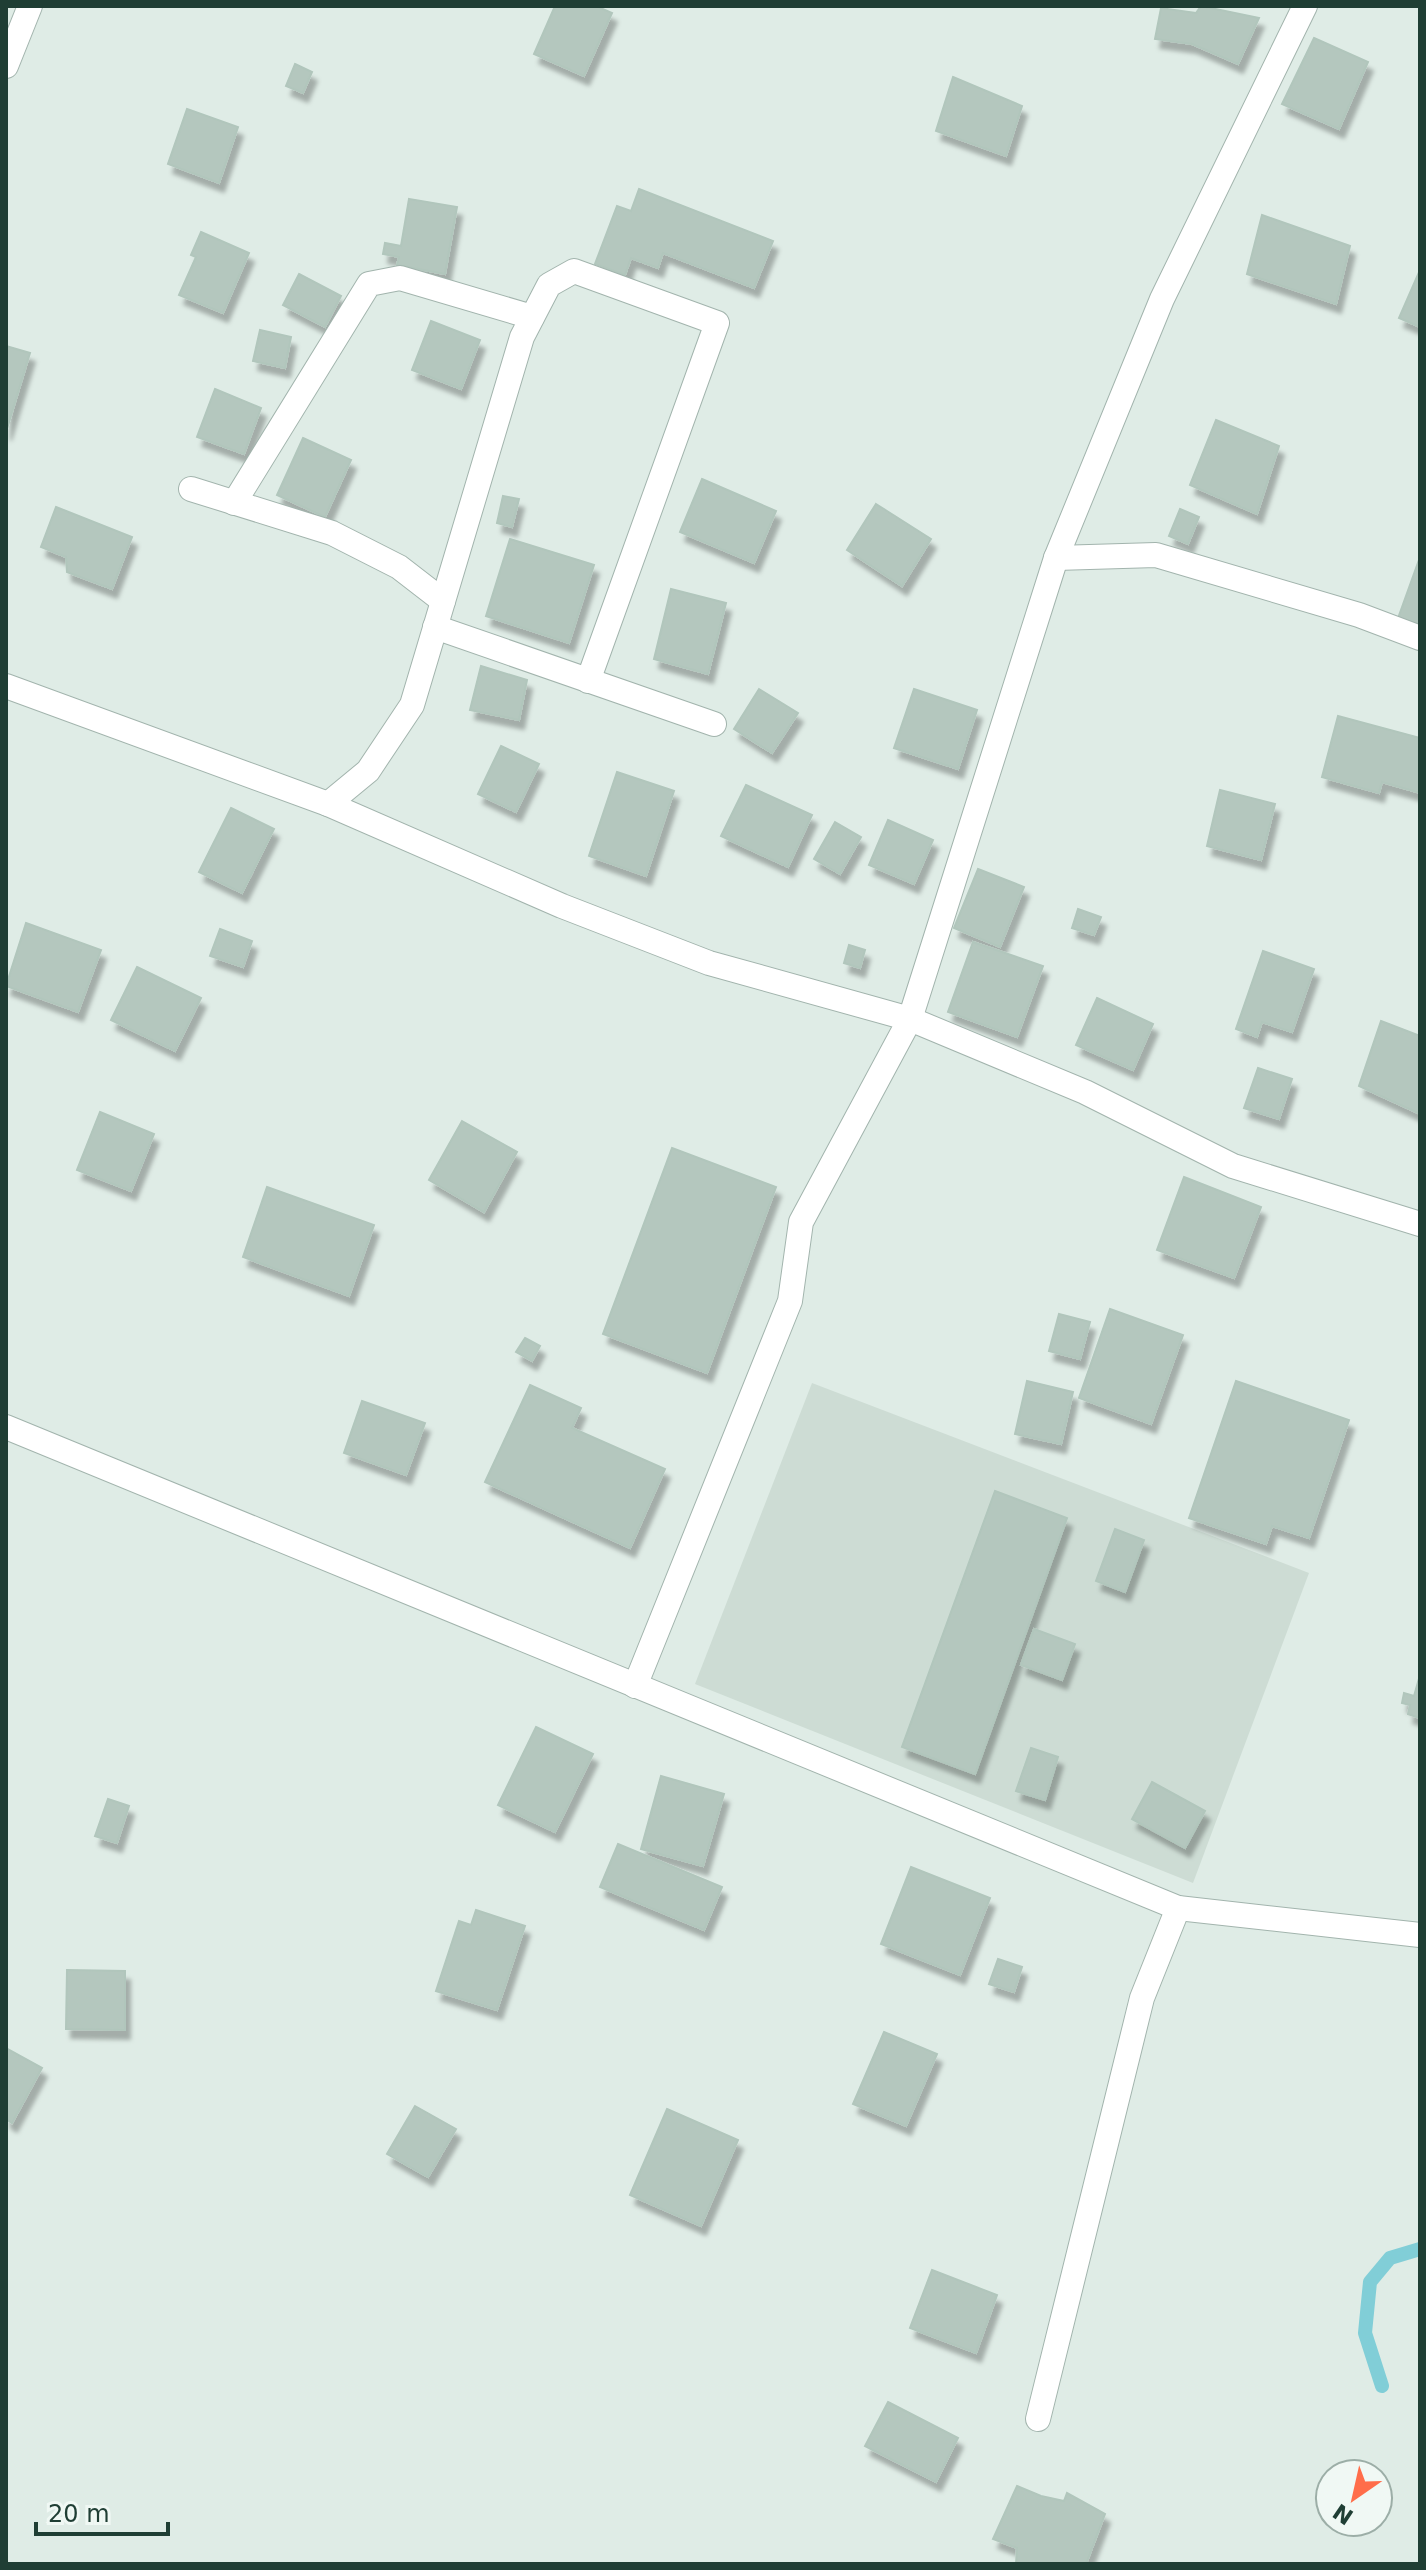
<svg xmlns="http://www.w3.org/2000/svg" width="1426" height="2570" viewBox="0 0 1426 2570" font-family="'DejaVu Sans',sans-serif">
<defs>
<filter id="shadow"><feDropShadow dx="5" dy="9" stdDeviation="2" flood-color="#0004"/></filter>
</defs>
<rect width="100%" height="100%" fill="#dfece6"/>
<path fill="#cddcd4" d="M 812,1383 L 1309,1573 L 1193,1883 L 695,1684 Z"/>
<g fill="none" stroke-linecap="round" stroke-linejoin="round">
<path stroke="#81ced7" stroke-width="14" d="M 1382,2386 L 1365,2333 L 1370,2282 L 1390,2258 L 1420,2249"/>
</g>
<g fill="#b4c7be" stroke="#b1c6bc" stroke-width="2" filter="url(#shadow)">
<path d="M 555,6 L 596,6 L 612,13 L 584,76 L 534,54 Z"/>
<path d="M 1201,6 L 1259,18 L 1238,64 L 1192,44 L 1155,39 L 1161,8 L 1196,13 Z"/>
<path d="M 1314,38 L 1368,62 L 1339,129 L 1282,104 Z"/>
<path d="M 295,64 L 312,72 L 303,93 L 286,86 Z"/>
<path d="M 953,77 L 1022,106 L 1006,156 L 936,131 Z"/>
<path d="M 187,109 L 238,127 L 219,183 L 168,164 Z"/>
<path d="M 639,189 L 773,241 L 754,288 L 663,253 L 658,268 L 631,258 L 625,275 L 595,264 L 617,206 L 631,211 Z"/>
<path d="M 409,199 L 457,207 L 445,274 L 397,265 L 399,257 L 383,254 L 385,243 L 401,246 Z"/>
<path d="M 1262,215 L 1350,246 L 1336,304 L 1247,274 Z"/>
<path d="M 201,232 L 249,253 L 223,313 L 179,295 L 196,257 L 191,255 Z"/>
<path d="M 1420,270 L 1420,327 L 1399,318 Z"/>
<path d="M 299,274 L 341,296 L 325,327 L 283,305 Z"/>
<path d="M 431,321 L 480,340 L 461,389 L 412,370 Z"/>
<path d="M 260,330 L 291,337 L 285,368 L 253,361 Z"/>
<path d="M 6,346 L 30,353 L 6,432 Z"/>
<path d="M 215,389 L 261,408 L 244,454 L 197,437 Z"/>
<path d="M 1216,420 L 1279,446 L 1257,514 L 1190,485 Z"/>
<path d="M 303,438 L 351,460 L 325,517 L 277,495 Z"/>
<path d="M 702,479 L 776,511 L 754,563 L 680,532 Z"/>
<path d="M 503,496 L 519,499 L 512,527 L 497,523 Z"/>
<path d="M 876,504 L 931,539 L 902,586 L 847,550 Z"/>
<path d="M 56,507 L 132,537 L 112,589 L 67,572 L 66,557 L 41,547 Z"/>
<path d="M 1180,509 L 1199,517 L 1188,544 L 1169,536 Z"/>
<path d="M 510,539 L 594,565 L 569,643 L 486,616 Z"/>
<path d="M 1420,557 L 1420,633 L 1396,624 Z"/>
<path d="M 671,589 L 726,603 L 708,674 L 654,659 Z"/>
<path d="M 481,666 L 527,680 L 519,720 L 470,710 Z"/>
<path d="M 759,689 L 798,713 L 772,753 L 734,729 Z"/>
<path d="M 914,689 L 977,710 L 958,769 L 894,748 Z"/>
<path d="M 1338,716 L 1420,738 L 1420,793 L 1382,782 L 1379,793 L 1322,777 Z"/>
<path d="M 501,746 L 539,764 L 516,812 L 478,794 Z"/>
<path d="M 617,772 L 674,791 L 646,876 L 589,856 Z"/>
<path d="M 746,785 L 812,815 L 788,867 L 721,836 Z"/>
<path d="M 1220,790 L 1275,804 L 1261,860 L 1207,846 Z"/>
<path d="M 231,808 L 274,829 L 242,893 L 199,872 Z"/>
<path d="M 888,820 L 933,840 L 914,884 L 869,865 Z"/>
<path d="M 835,822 L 861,837 L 840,874 L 814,859 Z"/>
<path d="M 978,869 L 1024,887 L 1000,947 L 954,928 Z"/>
<path d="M 1078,909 L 1101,917 L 1094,935 L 1072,928 Z"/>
<path d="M 26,923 L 101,950 L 78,1012 L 6,986 Z"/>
<path d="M 220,929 L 252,941 L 243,967 L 210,956 Z"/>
<path d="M 973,942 L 1043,966 L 1017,1037 L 948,1012 Z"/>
<path d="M 849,945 L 865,950 L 860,968 L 844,963 Z"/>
<path d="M 1263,951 L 1314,969 L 1292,1032 L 1262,1022 L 1257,1037 L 1236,1029 Z"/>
<path d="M 137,967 L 201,998 L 175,1051 L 111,1020 Z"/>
<path d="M 1097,998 L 1153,1024 L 1133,1070 L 1076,1045 Z"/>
<path d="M 1381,1021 L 1420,1036 L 1420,1114 L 1359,1086 Z"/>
<path d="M 1258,1068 L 1292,1079 L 1279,1119 L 1244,1108 Z"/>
<path d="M 100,1112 L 154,1134 L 131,1191 L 77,1170 Z"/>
<path d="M 462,1121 L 517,1152 L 484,1212 L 429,1180 Z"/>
<path d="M 672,1148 L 776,1187 L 707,1373 L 603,1334 Z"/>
<path d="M 1184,1177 L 1261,1207 L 1234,1278 L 1157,1250 Z"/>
<path d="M 267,1187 L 374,1225 L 349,1296 L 243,1257 Z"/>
<path d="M 1110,1309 L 1183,1335 L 1151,1424 L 1079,1398 Z"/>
<path d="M 1059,1314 L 1090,1322 L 1080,1359 L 1049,1351 Z"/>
<path d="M 525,1338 L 540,1346 L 532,1361 L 516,1352 Z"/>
<path d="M 1027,1381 L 1073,1392 L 1061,1444 L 1015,1434 Z"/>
<path d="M 1236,1381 L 1349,1420 L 1309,1538 L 1272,1526 L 1266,1544 L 1189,1518 Z"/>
<path d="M 530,1385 L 581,1408 L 572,1428 L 665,1469 L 630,1548 L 485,1482 Z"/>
<path d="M 362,1401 L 425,1423 L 406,1475 L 344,1453 Z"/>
<path d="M 995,1491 L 1067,1518 L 975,1774 L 902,1747 Z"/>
<path d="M 1115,1529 L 1144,1540 L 1125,1592 L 1096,1581 Z"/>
<path d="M 1034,1629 L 1075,1644 L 1062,1680 L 1021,1665 Z"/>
<path d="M 1420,1675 L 1420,1718 L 1408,1714 L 1410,1705 L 1402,1703 L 1404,1693 L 1414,1696 Z"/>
<path d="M 536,1727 L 593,1754 L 555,1832 L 498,1805 Z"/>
<path d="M 1031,1748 L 1058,1757 L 1045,1800 L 1016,1791 Z"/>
<path d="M 661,1776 L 724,1794 L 703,1866 L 641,1849 Z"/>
<path d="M 1152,1782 L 1205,1811 L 1185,1848 L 1132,1819 Z"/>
<path d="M 108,1799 L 129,1806 L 117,1843 L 95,1836 Z"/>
<path d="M 618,1844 L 722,1887 L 704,1930 L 600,1887 Z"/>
<path d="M 911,1867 L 990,1898 L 960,1975 L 881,1944 Z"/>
<path d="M 476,1910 L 525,1926 L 497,2010 L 436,1991 L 459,1921 L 471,1925 Z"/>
<path d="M 998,1959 L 1022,1967 L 1014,1992 L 989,1984 Z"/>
<path d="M 67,1970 L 125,1971 L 125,2030 L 66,2029 Z"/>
<path d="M 884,2032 L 937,2054 L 906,2126 L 853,2104 Z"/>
<path d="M 6,2048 L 42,2068 L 12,2123 L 6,2119 Z"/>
<path d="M 415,2106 L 456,2129 L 428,2177 L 387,2154 Z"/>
<path d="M 667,2109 L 738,2140 L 701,2226 L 630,2195 Z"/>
<path d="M 932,2270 L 997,2295 L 976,2353 L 910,2328 Z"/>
<path d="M 888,2402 L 958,2438 L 936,2482 L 865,2446 Z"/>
<path d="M 1017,2486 L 1041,2496 L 1064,2501 L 1067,2493 L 1105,2514 L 1086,2564 L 1016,2564 L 1017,2548 L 993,2539 Z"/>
</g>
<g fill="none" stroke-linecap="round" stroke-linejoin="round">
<defs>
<g id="minor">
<path d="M 6,66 L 30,6"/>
<path d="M 191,489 L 332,533 L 399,567 L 443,601"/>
<path d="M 234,503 L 369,284 L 400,278 L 532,317"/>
<path d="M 1056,558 L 1156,555 L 1359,615 L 1420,638"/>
<path d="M 435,627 L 714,724"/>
<path d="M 6,686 L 328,804 L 562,906 L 709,963 L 910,1019 L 1085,1092 L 1233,1166 L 1420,1224"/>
<path d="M 328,804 L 368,771 L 412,705 L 522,337 L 549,285 L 574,271 L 717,323 L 588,681"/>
<path d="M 6,1427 L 1178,1908 L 1420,1935"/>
<path d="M 635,1686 L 790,1301 L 801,1222 L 910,1019 L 1056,558 L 1162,299 L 1305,6"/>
<path d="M 1038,2419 L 1142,1998 L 1178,1908"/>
</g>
</defs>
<use href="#minor" stroke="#a2b4ad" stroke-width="26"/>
<use href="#minor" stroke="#fff" stroke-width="24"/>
</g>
<rect width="1426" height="2570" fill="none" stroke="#1f3e34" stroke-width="16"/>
<g transform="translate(1354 2498) rotate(214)"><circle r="38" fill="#f0f8f4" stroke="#9caea7" stroke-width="2"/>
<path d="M0-6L14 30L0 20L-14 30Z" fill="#ff6d4a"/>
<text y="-12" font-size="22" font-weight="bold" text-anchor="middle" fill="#1f3e34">N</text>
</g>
<path d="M36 2522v12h132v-12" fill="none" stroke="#1f3e34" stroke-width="4"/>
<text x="48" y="2522" font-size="24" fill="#1f3e34" stroke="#f0f8f4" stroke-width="6" paint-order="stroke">20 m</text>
</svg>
